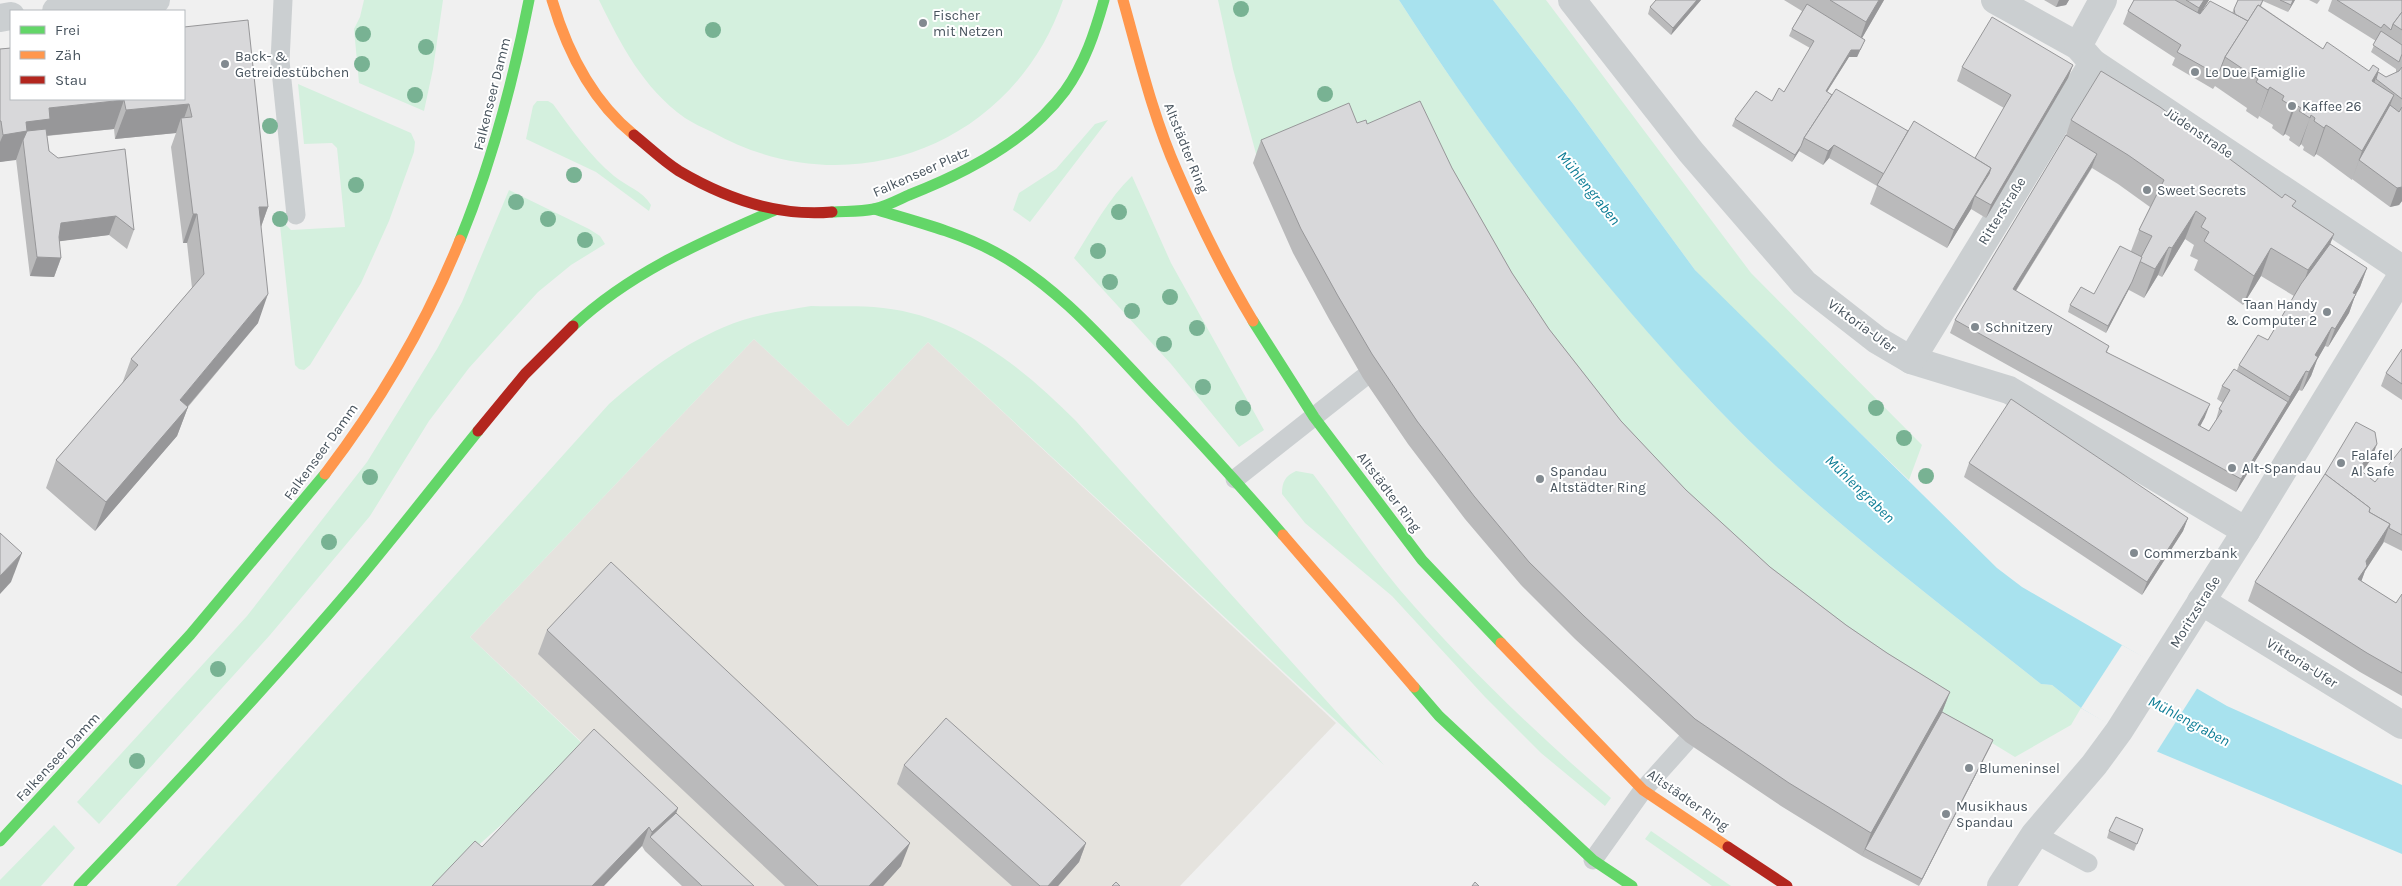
<svg xmlns="http://www.w3.org/2000/svg" width="2402" height="886" viewBox="0 0 2402 886" font-family="Karla,sans-serif">
<rect width="100%" height="100%" fill="#f0f0f0"/>
<path fill="#e5e3de" d="M 754,339 L 848,426 L 928,342 L 1336,723 L 1180,886 L 735,886 L 470,637 Z"/>
<g fill="#d4f0de">
<path d="M 364,0 L 443,0 L 433,69 L 424,111 L 359,83 L 354,29 L 360,17 Z"/>
<path d="M 599,0 L 1063,0 C 1012,148 847,208 712,132 C 703,128 693,123 685,118 C 643,88 621,45 599,0 Z"/>
<path d="M 1218,0 L 1399,0 C 1492,145 1598,282 1716,407 C 1814,510 1930,596 2041,684 L 2052,685 L 2081,708 L 2071,725 L 2015,757 L 1992,743 L 1990,747 L 1939,719 L 1258,161 L 1233,69 Z"/>
<path d="M 1493,0 L 1546,0 L 1751,273 L 1922,445 L 1909,480 L 1753,330 L 1695,270 L 1574,105 Z"/>
<path d="M 298,84 L 411,133 L 415,142 L 414,152 L 389,221 L 361,283 L 310,365 L 304,370 L 299,369 L 295,365 L 279,216 L 285,216 L 286,225 L 291,230 L 345,227 L 337,148 L 332,143 L 304,144 Z"/>
<path d="M 537,101 L 548,101 L 553,104 C 572,130 590,156 614,176 C 626,186 643,191 651,205 L 649,211 L 596,172 L 526,139 L 533,106 Z"/>
<path d="M 1108,120 L 1030,222 L 1013,210 L 1019,193 L 1056,169 L 1095,124 Z"/>
<path d="M 1132,176 L 1171,263 L 1264,430 L 1239,447 L 1171,364 L 1074,258 C 1092,230 1108,199 1132,176 Z"/>
<path d="M 509,190 L 589,229 L 600,236 L 605,244 L 571,265 L 538,292 L 469,368 L 429,421 L 370,516 L 270,635 L 99,824 L 77,802 L 247,616 L 367,462 L 437,349 L 462,302 Z"/>
<path d="M 811,306 C 835,307 859,305 883,308 C 960,316 1024,369 1076,421 L 1384,765 L 928,342 L 848,426 L 754,339 L 470,637 L 587,748 L 433,886 L 176,886 L 609,404 C 649,369 692,337 743,320 C 765,313 788,310 811,306 Z"/>
<path d="M 1296,471 L 1313,474 C 1342,512 1369,553 1400,590 C 1465,665 1535,733 1611,798 L 1605,806 L 1541,753 L 1485,697 L 1392,596 L 1305,523 L 1282,494 C 1282,482 1285,476 1296,471 Z"/>
<path d="M 54,825 L 75,848 L 41,886 L 0,886 L 0,880 Z"/>
<path d="M 1651,831 L 1731,886 L 1712,886 L 1645,839 Z"/>
</g>
<path fill="#a8e2ee" d="M 1399,0 L 1493,0 L 1574,105 L 1695,270 L 1997,568 L 2022,587 L 2227,706 L 2402,785 L 2402,854 L 2158,752 L 2081,708 L 2052,685 L 2041,684 C 1930,596 1814,510 1716,407 C 1598,283 1492,145 1399,0 Z"/>
<path fill="#f0f0f0" d="M 2122,645 L 2198,687 L 2156,753 L 2081,708 Z"/>
<g fill="none" stroke-linecap="round" stroke-linejoin="round">
<g stroke="#cbcfd1" stroke-width="19">
<path d="M 283,0 L 280,61 L 296,215"/>
<path d="M 1235,479 L 1363,378"/>
<path d="M 2035,834 L 2088,863"/>
<path d="M 1593,860 L 1643,790 L 1686,742"/>
</g>
<g stroke="#cbcfd1" stroke-width="28">
<path d="M 1572,0 L 1691,152 L 1804,283 L 1877,340 L 1911,360 L 2009,390 L 2246,531"/>
<path d="M 1995,0 L 2078,46 L 2093,63 L 2402,269"/>
<path d="M 56,11 L 156,0"/>
<path d="M 0,18 L 11,16"/>
<path d="M 2078,46 L 2103,0"/>
<path d="M 1911,360 L 2093,63"/>
<path d="M 2201,601 L 2402,725"/>
<path d="M 2001,886 L 2035,834 L 2094,765 L 2119,731 L 2246,531 L 2402,275"/>
</g>
<g stroke="#63d668" stroke-width="11">
<path d="M 874,209 C 914,221 958,232 995,252 C 1054,284 1099,335 1145,384 C 1192,433 1238,483 1283,535"/>
<path d="M 832,212 C 845,211 860,212 874,209 C 885,207 898,200 909,195 C 966,173 1028,141 1065,91 C 1085,63 1095,32 1104,0"/>
<path d="M 460,240 C 492,162 513,82 529,0"/>
<path d="M 1253,321 L 1314,417 L 1422,560 L 1501,643"/>
<path d="M 573,326 C 632,271 702,242 775,210"/>
<path d="M 1414,687 L 1439,716 L 1593,860 L 1632,886"/>
<path d="M 0,841 L 190,635 L 325,474"/>
<path d="M 79,886 C 172,789 264,690 352,587 C 395,536 436,483 478,431"/>
</g>
<g stroke="#ff974d" stroke-width="11">
<path d="M 552,0 C 567,51 592,101 634,135"/>
<path d="M 1123,0 C 1139,57 1153,117 1177,171 C 1199,222 1224,273 1253,321"/>
<path d="M 325,474 C 380,402 426,324 460,240"/>
<path d="M 1283,535 L 1414,687"/>
<path d="M 1501,643 L 1643,790 L 1728,847"/>
</g>
<g stroke="#b3261e" stroke-width="11">
<path d="M 634,135 C 649,147 663,161 679,171 C 725,198 778,217 832,212"/>
<path d="M 478,431 L 525,374 L 573,326"/>
<path d="M 1728,847 L 1787,886"/>
</g>
</g>
<g fill="#78b293">
<circle cx="1241" cy="9" r="8"/>
<circle cx="713" cy="30" r="8"/>
<circle cx="363" cy="34" r="8"/>
<circle cx="426" cy="47" r="8"/>
<circle cx="362" cy="64" r="8"/>
<circle cx="1325" cy="94" r="8"/>
<circle cx="415" cy="95" r="8"/>
<circle cx="270" cy="126" r="8"/>
<circle cx="574" cy="175" r="8"/>
<circle cx="356" cy="185" r="8"/>
<circle cx="516" cy="202" r="8"/>
<circle cx="1119" cy="212" r="8"/>
<circle cx="280" cy="219" r="8"/>
<circle cx="548" cy="219" r="8"/>
<circle cx="585" cy="240" r="8"/>
<circle cx="1098" cy="251" r="8"/>
<circle cx="1110" cy="282" r="8"/>
<circle cx="1170" cy="297" r="8"/>
<circle cx="1132" cy="311" r="8"/>
<circle cx="1197" cy="328" r="8"/>
<circle cx="1164" cy="344" r="8"/>
<circle cx="1203" cy="387" r="8"/>
<circle cx="1243" cy="408" r="8"/>
<circle cx="1876" cy="408" r="8"/>
<circle cx="1904" cy="438" r="8"/>
<circle cx="1926" cy="476" r="8"/>
<circle cx="370" cy="477" r="8"/>
<circle cx="329" cy="542" r="8"/>
<circle cx="218" cy="669" r="8"/>
<circle cx="137" cy="761" r="8"/>
</g>
<g fill="#bababb" fill-rule="evenodd">
<path d="M 1656,0 L 1701,0 L 1671,35 L 1648,14 L 1650,7 Z"/>
<path d="M 1784,0 L 1884,0 L 1862,38 L 1865,40 L 1857,57 L 1849,57 L 1827,92 L 1908,131 L 1975,158 L 2004,108 L 1957,81 L 1962,67 L 2073,65 L 2068,78 L 1986,218 L 1971,209 L 1947,248 L 1870,204 L 1877,186 L 1829,158 L 1823,165 L 1799,151 L 1792,162 L 1732,126 L 1735,119 L 1772,101 L 1784,92 L 1810,48 L 1789,36 L 1792,29 L 1802,11 Z"/>
<path d="M 2044,0 L 2069,0 L 2066,5 L 2056,7 Z"/>
<path d="M 2134,0 L 2209,0 L 2200,14 L 2232,13 L 2238,0 L 2295,0 L 2288,12 L 2263,1 L 2261,6 L 2323,49 L 2369,71 L 2378,72 L 2386,77 L 2396,73 L 2396,69 L 2371,52 L 2376,41 L 2328,11 L 2332,0 L 2402,0 L 2402,201 L 2399,205 L 2390,207 L 2352,179 L 2352,180 L 2321,157 L 2316,154 L 2314,157 L 2303,150 L 2304,147 L 2301,144 L 2299,147 L 2289,140 L 2290,137 L 2285,134 L 2283,136 L 2272,128 L 2273,125 L 2259,116 L 2258,119 L 2246,111 L 2247,108 L 2215,86 L 2213,89 L 2172,65 L 2175,58 L 2123,24 L 2128,11 Z"/>
<path d="M 2309,0 L 2320,0 L 2317,4 Z"/>
<path d="M 184,27 L 268,207 L 261,227 L 258,323 L 188,407 L 177,436 L 95,531 L 46,488 L 56,460 L 122,384 L 131,359 L 192,288 L 187,243 L 183,243 L 171,147 L 176,133 L 115,139 L 114,129 L 47,136 L 49,151 L 134,230 L 127,249 L 109,235 L 59,241 L 61,258 L 54,277 L 30,276 L 16,159 L 0,162 L 0,49 Z"/>
<path d="M 2071,120 L 2294,207 L 2334,234 L 2330,244 L 2367,268 L 2360,287 L 2355,296 L 2349,313 L 2328,347 L 2325,346 L 2317,360 L 2311,376 L 2302,391 L 2299,390 L 2236,492 L 1950,333 L 1955,320 L 2066,135 ZM 2092,168 L 2118,184 L 2150,207 L 2139,230 L 2131,251 L 2094,294 L 2070,305 L 2068,312 L 2106,333 L 2129,289 L 2129,290 L 2144,298 L 2158,275 L 2162,277 L 2185,239 L 2194,245 L 2190,256 L 2198,260 L 2194,270 L 2243,305 L 2261,276 L 2294,296 L 2268,340 L 2239,365 L 2237,370 L 2222,386 L 2217,399 L 2223,403 L 2219,409 L 2215,423 L 2209,431 L 2200,426 L 2205,417 L 2107,352 L 2109,346 L 2016,291 Z"/>
<path d="M 1357,123 L 1367,124 L 1452,168 L 1512,273 L 1549,329 L 1621,421 L 1686,490 L 1770,567 L 1846,625 L 1887,653 L 1950,692 L 1942,712 L 1993,740 L 1990,747 L 1919,886 L 1862,856 L 1781,806 L 1686,742 L 1575,639 L 1521,585 L 1465,519 L 1408,444 L 1363,378 L 1329,319 L 1293,253 L 1253,163 L 1261,140 Z"/>
<path d="M 2402,349 L 2402,400 L 2381,386 L 2386,373 Z"/>
<path d="M 2402,448 L 2402,551 L 2384,542 L 2365,571 L 2361,581 L 2396,603 L 2402,594 L 2402,696 L 2360,672 L 2248,601 L 2255,582 L 2372,458 L 2362,472 L 2375,482 Z"/>
<path d="M 1969,463 L 2188,518 L 2183,531 L 2142,595 L 1964,477 Z"/>
<path d="M 547,630 L 901,866 L 883,886 L 785,886 L 538,654 Z"/>
<path d="M 904,765 L 1086,843 L 1079,862 L 1058,886 L 1012,886 L 897,784 Z"/>
<path d="M 678,808 L 676,813 L 754,886 L 682,886 L 645,851 L 642,846 L 482,847 Z"/>
<path d="M 2143,829 L 2134,851 L 2107,838 L 2109,831 Z"/>
</g>
<g fill="#979799">
<path d="M 1697,0 L 1701,0 L 1671,35 L 1673,28 Z"/>
<path d="M 1879,0 L 1884,0 L 1858,45 L 1866,22 Z"/>
<path d="M 2059,0 L 2069,0 L 2066,5 L 2056,7 Z"/>
<path d="M 2204,0 L 2209,0 L 2192,27 L 2199,8 Z"/>
<path d="M 2293,0 L 2295,0 L 2288,12 L 2291,5 Z"/>
<path d="M 1865,40 L 1857,57 L 1849,57 L 1823,98 L 1826,91 L 1851,50 Z"/>
<path d="M 2073,65 L 2068,78 L 1986,218 L 1991,205 Z"/>
<path d="M 2379,69 L 2369,98 L 2372,81 Z"/>
<path d="M 2270,87 L 2259,116 L 2258,119 L 2268,90 Z"/>
<path d="M 2394,95 L 2383,124 L 2359,160 L 2352,180 L 2362,151 Z"/>
<path d="M 124,100 L 114,129 L 43,136 L 23,140 L 16,160 L 0,162 L 0,142 L 3,135 L 49,108 Z"/>
<path d="M 189,104 L 182,124 L 181,118 L 176,133 L 115,139 L 126,110 Z"/>
<path d="M 2296,105 L 2285,134 L 2283,136 L 2293,107 Z"/>
<path d="M 2311,115 L 2301,144 L 2299,147 L 2310,118 Z"/>
<path d="M 2326,125 L 2316,154 L 2314,157 L 2324,128 Z"/>
<path d="M 1834,145 L 1829,158 L 1823,165 L 1828,151 Z"/>
<path d="M 1801,146 L 1799,151 L 1792,162 L 1795,155 Z"/>
<path d="M 2097,154 L 2092,167 L 2008,303 L 2013,289 Z"/>
<path d="M 1991,168 L 1984,187 L 1975,196 L 1971,209 L 1947,248 L 1954,230 Z"/>
<path d="M 2402,187 L 2402,201 L 2399,205 L 2390,207 L 2397,188 Z"/>
<path d="M 259,207 L 268,207 L 258,235 Z"/>
<path d="M 2196,211 L 2185,239 L 2162,277 L 2172,248 Z"/>
<path d="M 193,214 L 197,214 L 187,243 L 183,243 Z"/>
<path d="M 116,216 L 109,235 L 54,242 L 61,223 Z"/>
<path d="M 2334,234 L 2323,263 L 2298,299 L 2308,270 Z"/>
<path d="M 2169,247 L 2158,275 L 2144,298 L 2155,269 Z"/>
<path d="M 2271,248 L 2261,276 L 2243,305 L 2254,276 Z"/>
<path d="M 37,257 L 61,258 L 54,277 L 30,276 Z"/>
<path d="M 2367,268 L 2360,287 L 2355,296 L 2349,313 L 2328,347 L 2335,329 L 2353,293 Z"/>
<path d="M 2132,282 L 2129,289 L 2106,333 L 2108,326 Z"/>
<path d="M 268,294 L 258,323 L 182,413 L 188,407 L 177,436 L 95,531 L 106,502 L 180,400 Z"/>
<path d="M 2332,327 L 2325,346 L 2317,360 L 2311,376 L 2302,391 L 2315,355 Z"/>
<path d="M 2306,371 L 2299,390 L 2236,492 L 2241,479 L 2288,402 L 2290,397 Z"/>
<path d="M 2210,404 L 2205,417 L 2194,438 L 2198,425 Z"/>
<path d="M 2377,444 L 2372,458 L 2354,483 L 2359,469 Z"/>
<path d="M 2188,518 L 2183,531 L 2142,595 L 2147,582 Z"/>
<path d="M 2390,524 L 2383,543 L 2365,571 L 2360,585 L 2358,579 L 2366,561 Z"/>
<path d="M 22,553 L 11,582 L 0,594 L 0,576 Z"/>
<path d="M 1950,692 L 1941,715 L 1865,849 L 1862,856 L 1871,833 Z"/>
<path d="M 1993,740 L 1990,747 L 1919,886 L 1922,879 Z"/>
<path d="M 678,808 L 671,827 L 650,837 L 652,832 Z"/>
<path d="M 649,827 L 642,846 L 604,886 L 592,886 Z"/>
<path d="M 910,843 L 901,866 L 883,886 L 869,886 Z"/>
<path d="M 1086,843 L 1079,862 L 1058,886 L 1048,886 Z"/>
</g>
<g fill="#d8d8da" stroke="#979799">
<path d="M 1656,0 L 1697,0 L 1673,28 L 1650,7 Z"/>
<path d="M 1830,0 L 1879,0 L 1866,22 Z"/>
<path d="M 2134,0 L 2175,0 L 2200,14 L 2210,1 L 2248,21 L 2225,57 L 2218,75 L 2177,52 L 2181,45 L 2128,11 Z"/>
<path d="M 2186,0 L 2204,0 L 2199,8 Z"/>
<path d="M 2238,0 L 2263,0 L 2260,6 L 2258,5 L 2248,21 L 2235,14 L 2234,9 Z"/>
<path d="M 2280,0 L 2293,0 L 2291,5 Z"/>
<path d="M 2337,0 L 2402,0 L 2402,12 L 2393,24 L 2391,30 L 2384,24 L 2381,28 Z"/>
<path d="M 1807,4 L 1865,40 L 1860,50 L 1851,50 L 1826,91 L 1832,95 L 1804,138 L 1801,146 L 1795,155 L 1735,119 L 1756,91 L 1772,101 L 1779,88 L 1784,92 L 1814,41 L 1792,29 Z"/>
<path d="M 2258,5 L 2323,49 L 2327,42 L 2369,71 L 2373,65 L 2379,69 L 2372,81 L 2394,95 L 2362,151 L 2331,128 L 2326,125 L 2324,128 L 2314,121 L 2315,118 L 2311,115 L 2310,118 L 2299,111 L 2301,108 L 2296,105 L 2293,107 L 2282,100 L 2284,96 L 2270,87 L 2268,90 L 2256,82 L 2258,79 L 2225,57 Z"/>
<path d="M 2402,12 L 2402,30 L 2393,24 Z"/>
<path d="M 1992,17 L 2073,65 L 1991,205 L 1975,196 L 1989,174 L 1991,168 L 1975,158 L 2011,95 L 1962,67 Z"/>
<path d="M 248,20 L 268,207 L 259,207 L 268,294 L 180,400 L 188,407 L 106,502 L 56,460 L 138,365 L 131,359 L 204,274 L 197,214 L 193,214 L 181,118 L 192,117 L 189,104 L 126,110 L 124,100 L 49,108 L 50,119 L 26,122 L 27,131 L 3,135 L 1,121 L 0,121 L 0,49 L 11,48 L 11,99 L 184,99 L 184,27 Z"/>
<path d="M 2381,31 L 2402,45 L 2402,54 L 2399,62 L 2373,45 Z"/>
<path d="M 2402,67 L 2402,99 L 2376,79 L 2378,72 L 2386,77 L 2399,71 Z"/>
<path d="M 2101,71 L 2160,107 L 2282,198 L 2285,194 L 2296,201 L 2292,206 L 2334,234 L 2308,270 L 2271,248 L 2254,276 L 2204,241 L 2209,232 L 2201,227 L 2206,218 L 2196,211 L 2172,248 L 2169,247 L 2155,269 L 2139,261 L 2152,236 L 2139,230 L 2164,180 L 2128,155 L 2071,120 Z"/>
<path d="M 1836,89 L 1908,131 L 1884,174 L 1834,145 L 1828,151 L 1804,138 Z"/>
<path d="M 1420,101 L 1452,168 L 1512,273 L 1549,329 L 1621,421 L 1686,490 L 1770,567 L 1846,625 L 1887,653 L 1950,692 L 1871,833 L 1789,783 L 1695,719 L 1584,616 L 1529,562 L 1474,496 L 1417,421 L 1372,354 L 1338,296 L 1301,229 L 1261,140 L 1349,103 L 1357,123 L 1366,120 L 1367,124 Z"/>
<path d="M 2390,105 L 2399,112 L 2402,107 L 2402,187 L 2397,188 L 2359,160 Z"/>
<path d="M 1914,121 L 1991,168 L 1954,230 L 1877,185 Z"/>
<path d="M 46,129 L 49,151 L 58,158 L 125,149 L 134,230 L 116,216 L 61,223 L 59,237 L 61,258 L 37,257 L 23,140 L 27,131 Z"/>
<path d="M 2066,135 L 2097,154 L 2013,289 L 2109,346 L 2106,352 L 2210,404 L 2198,425 L 2209,431 L 2222,411 L 2219,409 L 2230,390 L 2222,386 L 2234,369 L 2288,402 L 2241,479 L 1955,320 Z"/>
<path d="M 2330,244 L 2367,268 L 2353,293 L 2356,294 L 2335,329 L 2332,327 L 2315,355 L 2318,357 L 2309,372 L 2306,371 L 2290,397 L 2239,365 L 2258,335 L 2268,340 L 2301,284 Z"/>
<path d="M 2120,246 L 2142,257 L 2132,282 L 2108,326 L 2070,305 L 2081,287 L 2094,294 Z"/>
<path d="M 2402,349 L 2402,384 L 2386,373 Z"/>
<path d="M 2011,399 L 2188,518 L 2147,582 L 1969,463 Z"/>
<path d="M 2356,422 L 2375,432 L 2377,444 L 2359,469 L 2375,482 L 2402,448 L 2402,535 L 2389,528 L 2390,524 L 2369,512 L 2370,508 L 2325,474 Z"/>
<path d="M 2325,474 L 2370,508 L 2369,512 L 2390,524 L 2366,561 L 2367,566 L 2358,579 L 2396,603 L 2402,594 L 2402,673 L 2367,653 L 2255,582 Z"/>
<path d="M 0,533 L 22,553 L 0,576 Z"/>
<path d="M 611,562 L 910,843 L 869,886 L 818,886 L 547,630 Z"/>
<path d="M 1942,712 L 1993,740 L 1922,879 L 1865,849 Z"/>
<path d="M 946,718 L 1086,843 L 1048,886 L 1040,886 L 904,765 Z"/>
<path d="M 594,729 L 678,808 L 652,832 L 649,827 L 592,886 L 432,886 L 475,841 L 482,847 Z"/>
<path d="M 676,813 L 754,886 L 702,886 L 650,837 Z"/>
<path d="M 2116,817 L 2143,829 L 2137,844 L 2109,831 Z"/>
<path d="M 1116,882 L 1120,886 L 1112,886 Z"/>
<path d="M 1475,882 L 1479,886 L 1472,886 Z"/>
</g>
<g fill="#828a90" stroke="#fff" stroke-width="2">
<circle cx="923" cy="23" r="5"/>
<circle cx="225" cy="64" r="5"/>
<circle cx="2195" cy="72" r="5"/>
<circle cx="2292" cy="106" r="5"/>
<circle cx="2147" cy="190" r="5"/>
<circle cx="2327" cy="312" r="5"/>
<circle cx="1975" cy="327" r="5"/>
<circle cx="2341" cy="463" r="5"/>
<circle cx="2232" cy="468" r="5"/>
<circle cx="1540" cy="479" r="5"/>
<circle cx="2134" cy="553" r="5"/>
<circle cx="1969" cy="768" r="5"/>
<circle cx="1946" cy="814" r="5"/>
</g>
<g text-anchor="middle" dominant-baseline="central" stroke-width="4" stroke-linejoin="round" paint-order="stroke">
<g font-size="14" fill="#47535d" stroke="#fff" text-anchor="start">
<text x="933" y="15">Fischer<tspan x="933" dy="16">mit Netzen</tspan></text>
<text x="235" y="56">Back- &amp;<tspan x="235" dy="16">Getreidestübchen</tspan></text>
<text x="2205" y="72">Le Due Famiglie</text>
<text x="2302" y="106">Kaffee 26</text>
<text x="2157" y="190">Sweet Secrets</text>
<text x="2317" y="304" text-anchor="end">Taan Handy<tspan x="2317" dy="16">&amp; Computer 2</tspan></text>
<text x="1985" y="327">Schnitzery</text>
<text x="2351" y="455">Falafel<tspan x="2351" dy="16">Al Safe</tspan></text>
<text x="2242" y="468">Alt-Spandau</text>
<text x="1550" y="471">Spandau<tspan x="1550" dy="16">Altstädter Ring</tspan></text>
<text x="2144" y="553">Commerzbank</text>
<text x="1979" y="768">Blumeninsel</text>
<text x="1956" y="806">Musikhaus<tspan x="1956" dy="16">Spandau</tspan></text>
</g>
<g font-size="14" fill="#47535d" stroke="#fff">
<text transform="translate(492 94) rotate(-76)">Falkenseer Damm</text>
<text transform="translate(2199 133) rotate(34)">Jüdenstraße</text>
<text transform="translate(1186 148) rotate(68)">Altstädter Ring</text>
<text transform="translate(921 172) rotate(-24)">Falkenseer Platz</text>
<text transform="translate(2002 211) rotate(-58)">Ritterstraße</text>
<text transform="translate(1862 326) rotate(36)">Viktoria-Ufer</text>
<text transform="translate(321 452) rotate(-54)">Falkenseer Damm</text>
<text transform="translate(1389 492) rotate(53)">Altstädter Ring</text>
<text transform="translate(2195 612) rotate(-58)">Moritzstraße</text>
<text transform="translate(2302 663) rotate(32)">Viktoria-Ufer</text>
<text transform="translate(58 757) rotate(-47)">Falkenseer Damm</text>
<text transform="translate(1688 800) rotate(35)">Altstädter Ring</text>
</g>
<g font-size="15" font-style="italic" fill="#0b7c95" stroke="#fff">
<text transform="translate(1589 188) rotate(51)">Mühlengraben</text>
<text transform="translate(1860 489) rotate(44)">Mühlengraben</text>
<text transform="translate(2189 721) rotate(28)">Mühlengraben</text>
</g>
</g>
<rect x="10" y="10" width="175" height="90" fill="#ffffff" stroke="#b5babe"/>
<rect x="20" y="26" width="25" height="8" fill="#63d668" stroke="#b5babe"/>
<text x="55" y="35" font-size="15" fill="#47535d">Frei</text>
<rect x="20" y="51" width="25" height="8" fill="#ff974d" stroke="#b5babe"/>
<text x="55" y="60" font-size="15" fill="#47535d">Zäh</text>
<rect x="20" y="76" width="25" height="8" fill="#b3261e" stroke="#b5babe"/>
<text x="55" y="85" font-size="15" fill="#47535d">Stau</text>
</svg>
